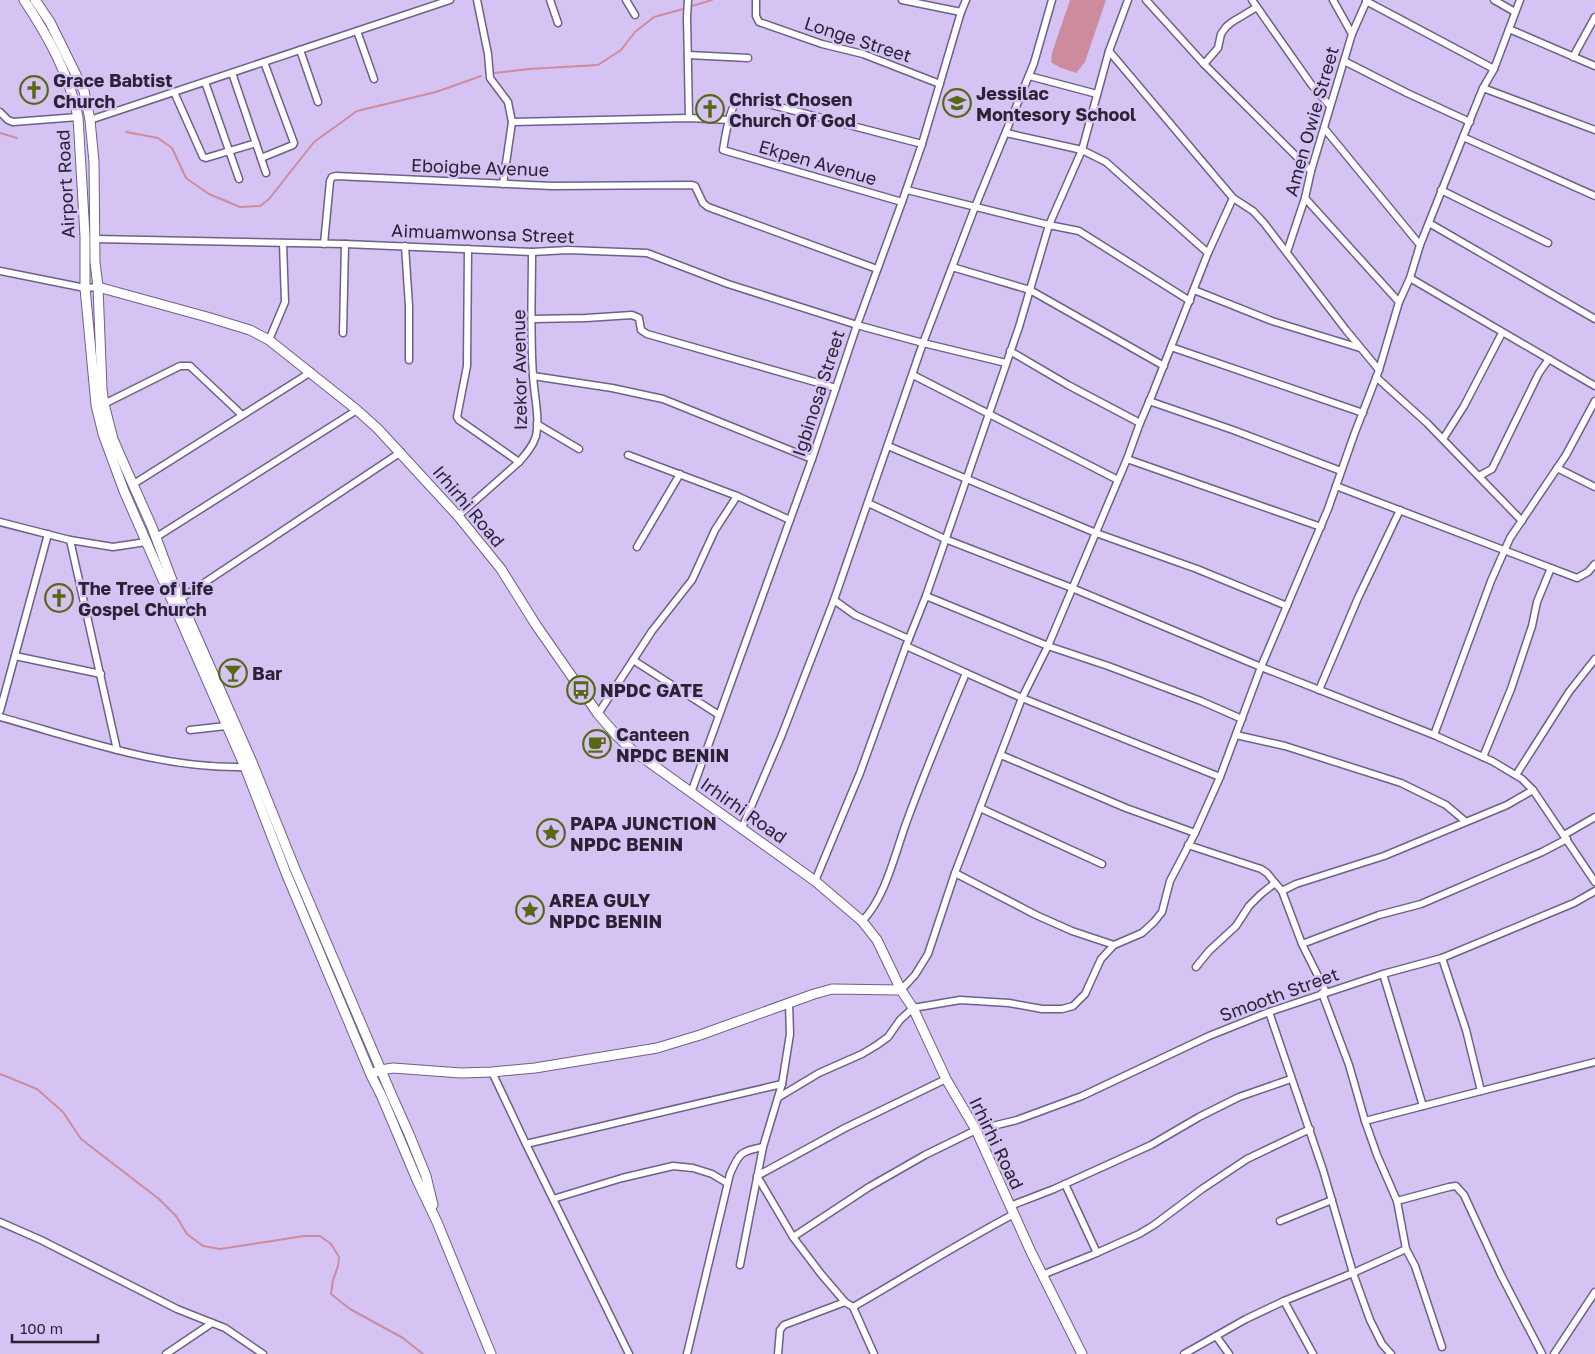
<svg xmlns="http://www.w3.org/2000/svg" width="1595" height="1354" viewBox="0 0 1595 1354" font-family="'Golos Text',sans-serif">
<rect width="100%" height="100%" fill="#d5c3f3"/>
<path fill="#cd8c9e" d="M 1070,0 L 1106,0 L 1085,62 L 1076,73 L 1059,67 L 1051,62 L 1052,53 Z"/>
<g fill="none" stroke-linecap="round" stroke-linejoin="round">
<g stroke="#cd8c9e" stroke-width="2">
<path d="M 692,6 L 712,0"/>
<path d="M 494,73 L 529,69 L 598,65 L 621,50 L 635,32 L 654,17 L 683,9"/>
<path d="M 126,132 L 158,138 L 172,148 L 186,178 L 209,194 L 240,207 L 260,206 L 269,199 L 314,142 L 357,111 L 436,92 L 481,76"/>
<path d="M 0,133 L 17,138"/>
<path d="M 0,1074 L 37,1089 L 63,1112 L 81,1139 L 159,1199 L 176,1216 L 187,1234 L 203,1246 L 220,1249 L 304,1236 L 320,1236 L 331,1244 L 339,1257 L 338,1266 L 333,1280 L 331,1294 L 350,1309 L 403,1338 L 423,1354"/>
</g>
<defs>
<g id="street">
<path d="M 477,0 L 488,54 L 490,78 L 508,102 L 512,122 L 503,184"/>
<path d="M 550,0 L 558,23"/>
<path d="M 626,0 L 635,15"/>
<path d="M 688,0 L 687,17 L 689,118"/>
<path d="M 756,0 L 756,16 L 759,22 L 822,44 L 863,54 L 940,84"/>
<path d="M 902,0 L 961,12"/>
<path d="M 1146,0 L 1204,64 L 1311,171"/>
<path d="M 1252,0 L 1311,84 L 1330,106"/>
<path d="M 1333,0 L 1352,34"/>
<path d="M 1494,0 L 1515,12"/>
<path d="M 1366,1 L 1494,69"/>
<path d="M 1509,29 L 1595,66"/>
<path d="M 357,31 L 374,79"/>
<path d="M 300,50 L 318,102"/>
<path d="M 1109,51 L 1233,198 L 1253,211 L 1264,223 L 1346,330 L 1379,370"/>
<path d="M 688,55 L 748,58"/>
<path d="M 1573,57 L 1595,17"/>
<path d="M 1344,61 L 1407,93 L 1470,122"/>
<path d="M 1204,64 L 1218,48 L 1221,34 L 1226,27 L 1232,22 L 1257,7"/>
<path d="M 232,73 L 266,173"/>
<path d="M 1029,76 L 1097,94"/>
<path d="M 205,82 L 239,179"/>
<path d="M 1483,88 L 1595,130"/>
<path d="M 174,92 L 203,157 L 206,158 L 256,143"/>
<path d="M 0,112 L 8,120 L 13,122 L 78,117"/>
<path d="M 90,120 L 450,0"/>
<path d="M 512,122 L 689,118 L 729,120"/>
<path d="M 1324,128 L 1420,245"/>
<path d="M 1006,133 L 1082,150 L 1106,162 L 1208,253"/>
<path d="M 1463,137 L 1595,196"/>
<path d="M 261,158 L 293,145 L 294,143 L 264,62"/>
<path d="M 907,190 L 1049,225 L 1079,231 L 1190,301"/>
<path d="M 1441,190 L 1548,243"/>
<path d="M 1305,198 L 1399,302"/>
<path d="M 902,202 L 723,150 C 725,138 730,102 741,97 L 922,144"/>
<path d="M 1429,223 L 1595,319"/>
<path d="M 96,239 L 345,244 L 532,252 L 568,250 L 647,253 L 728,284 L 857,325 L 923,343 L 1006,363"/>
<path d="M 324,244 L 330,181 L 332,177 L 336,176 L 552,186 L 692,185 L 695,186 L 703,203 L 708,207 L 877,269"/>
<path d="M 405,246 L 409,306 L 409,360"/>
<path d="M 468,249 L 467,366 L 457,417 L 459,420 L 519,462"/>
<path d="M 1287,252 L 1305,198 L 1311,171 L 1352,34 L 1367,0"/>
<path d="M 952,267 L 1030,290 L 1164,366"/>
<path d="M 0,271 L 85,288 L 98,287"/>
<path d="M 1410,278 L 1595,386"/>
<path d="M 1194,290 L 1272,321 L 1360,348"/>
<path d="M 532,319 L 586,318 L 632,315 L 639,318 L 641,330 L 647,334 L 836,388"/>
<path d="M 343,333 L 345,244"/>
<path d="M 269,340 L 285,302 L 283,243"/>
<path d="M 1171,347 L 1363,413"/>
<path d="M 1010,351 L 1068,385 L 1140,423"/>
<path d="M 913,375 L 1118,480"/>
<path d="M 533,376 L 612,388 L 663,399 L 812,459"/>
<path d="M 1376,377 L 1427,423 L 1522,521"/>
<path d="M 1149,401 L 1233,430 L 1341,471"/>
<path d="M 104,404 L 180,366 L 190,366 L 242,415"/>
<path d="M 537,424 L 579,449"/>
<path d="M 1443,439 L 1464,406 L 1502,333"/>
<path d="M 888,446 L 1096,533 L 1197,569 L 1287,606"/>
<path d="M 628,455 L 737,496 L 790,520"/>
<path d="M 1127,459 L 1321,527"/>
<path d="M 1557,468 L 1595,487"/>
<path d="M 1479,476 L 1492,469 L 1539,373 L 1549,359"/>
<path d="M 132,485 L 311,372"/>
<path d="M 1336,486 L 1577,578 L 1588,572 L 1595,564"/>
<path d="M 868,503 L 945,539 L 1072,588 L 1261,667 L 1434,735 L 1492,761 L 1522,779 L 1533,790 L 1595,882"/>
<path d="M 458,516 L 519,462 C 526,454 533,446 536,436 C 540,416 534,396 533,375 C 530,334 532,293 532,252"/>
<path d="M 0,522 L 70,540 L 113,547 L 146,542"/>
<path d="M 155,538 L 357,410"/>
<path d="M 70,540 L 117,750"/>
<path d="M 637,547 L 680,474"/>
<path d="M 926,596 L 1048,646 L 1108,666 L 1201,701 L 1242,719"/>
<path d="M 834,600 L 855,615 L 909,639"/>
<path d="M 177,601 L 401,452"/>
<path d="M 906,646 L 1022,698 L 1220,777"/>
<path d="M 15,656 L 101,674"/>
<path d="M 633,660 L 719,715"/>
<path d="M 1319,690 L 1358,598 L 1400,510"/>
<path d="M 0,711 L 48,534"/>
<path d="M 598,714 L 652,631 L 692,580 L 715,530 L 737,496"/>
<path d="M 0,717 C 80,739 161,769 245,767"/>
<path d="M 190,730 L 226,726"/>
<path d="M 1236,735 L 1285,746 L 1401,783 L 1446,805 L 1465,821"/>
<path d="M 1434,735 L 1491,581 L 1510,538 L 1566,455 L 1595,401"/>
<path d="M 1001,755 L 1126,808 L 1195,833"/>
<path d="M 1483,757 L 1511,689 L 1532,626 L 1537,602 L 1551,568"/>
<path d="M 1516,775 L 1569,692 L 1595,659"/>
<path d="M 691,793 L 812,459 L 857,325 L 902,202 L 922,144 L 961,12 L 966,0"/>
<path d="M 980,808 L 1102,864"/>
<path d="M 742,828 L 781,737 L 834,600 L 923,343 L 975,207 L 1034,63 L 1052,0"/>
<path d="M 1564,835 L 1595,817"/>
<path d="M 1188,845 L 1261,869 L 1267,873 L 1275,883"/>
<path d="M 955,873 L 1036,915 L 1072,931 L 1114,945"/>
<path d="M 815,881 L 860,773 L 906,646 L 926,596 L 1019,327 L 1049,225 L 1082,150 L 1109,51 L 1128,0"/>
<path d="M 862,921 C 886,898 896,849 908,818 C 926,769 946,721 966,673"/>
<path d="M 1302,944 L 1379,915 L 1421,904 L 1542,852 L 1567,839"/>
<path d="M 1442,958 L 1466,1030 L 1481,1091 L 1595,1062"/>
<path d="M 1196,967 L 1209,951 L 1236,926 L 1249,906 L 1261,894 L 1275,883 L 1282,891"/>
<path d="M 1383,974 L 1423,1106"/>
<path d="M 901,990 L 915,975 L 928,954 L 955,873 L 1022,698 L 1048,646 L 1127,459 L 1140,423 L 1152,395 L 1208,253 L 1233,198"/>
<path d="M 1326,992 L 1302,944 L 1282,891 L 1296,884 L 1384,856 L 1507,805 L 1533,790"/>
<path d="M 1322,993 L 1349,1065 L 1365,1121 L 1377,1155 L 1397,1201 L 1406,1249 L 1415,1266 L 1442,1347"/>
<path d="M 1269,1012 L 1323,1170 L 1353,1273 L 1370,1320 L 1382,1344 L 1391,1354"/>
<path d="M 492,1072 L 526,1144 L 629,1354"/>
<path d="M 779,1097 L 819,1073 L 862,1054 L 877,1045 L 888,1037 L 900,1020 L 913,1008 L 960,1000 L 1009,1003 L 1042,1009 L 1062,1009 L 1073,1006 L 1085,994 L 1101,959 L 1114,945 L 1142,933 L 1154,922 L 1162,912 L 1170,881 L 1195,833 L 1220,777 L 1261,667 L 1328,509 L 1354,435 L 1379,370 L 1399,302 L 1410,278 L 1420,245 L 1463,137 L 1483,88 L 1494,69 L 1520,0"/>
<path d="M 1365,1121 L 1481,1091"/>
<path d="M 526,1144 L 782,1084"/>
<path d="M 1065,1184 L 1097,1253"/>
<path d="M 553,1199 L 622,1178 L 673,1166 L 693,1168 L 712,1174 L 727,1183"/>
<path d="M 1397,1201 L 1449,1187 L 1456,1186 L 1464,1195 L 1501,1275 L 1542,1354"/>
<path d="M 1010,1206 L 1054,1189 L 1151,1145 L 1199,1117 L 1239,1097 L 1291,1079"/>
<path d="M 1280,1221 L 1332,1200"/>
<path d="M 0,1222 L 41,1240 L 177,1309 L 225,1328 L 263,1354"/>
<path d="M 793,1237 L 869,1187 L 925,1155 L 976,1130 L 1017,1120 L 1082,1096 L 1209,1036 L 1269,1012 L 1383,974 L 1442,958 L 1574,903 L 1595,891"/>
<path d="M 740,1265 L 763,1147 L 782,1084 L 790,1034 L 789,1004"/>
<path d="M 1042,1275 L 1092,1255 L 1139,1234 L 1154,1225 L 1202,1189 L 1247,1159 L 1310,1129"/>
<path d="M 1284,1301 L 1313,1354"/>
<path d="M 853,1307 C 907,1276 959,1243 1014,1214"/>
<path d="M 1216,1336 L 1229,1354"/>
<path d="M 166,1354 L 212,1323"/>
<path d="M 687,1354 L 730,1174 C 739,1153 741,1151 763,1147"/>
<path d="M 778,1354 L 780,1330 L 784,1325 L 845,1302"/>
<path d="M 874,1354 L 853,1307 L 845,1302 L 821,1274 L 793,1237 L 757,1176 L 845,1128 L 946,1079"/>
<path d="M 1184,1354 L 1246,1319 L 1284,1301 L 1353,1273 L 1406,1249"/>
<path d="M 1554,1354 L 1595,1292"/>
</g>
<g id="secondary">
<path d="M 24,0 C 48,36 69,74 78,117 L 85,236 L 85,288 L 96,405 L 103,434 L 124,491 L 245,767 L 286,873 L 371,1075 L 382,1097 L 417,1180 L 437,1222 L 491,1354"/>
<path d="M 35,0 L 50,22 L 84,91 L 90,120 L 94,162 L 95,262 L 98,287 L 102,389 L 104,404 L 113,439 L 119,453 L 152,527 L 173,583 L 252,762 L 295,869 L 392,1096 L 409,1134 L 426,1176 L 433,1205"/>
<path d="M 98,287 L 207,317 L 250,330 L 269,340 L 357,410 L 378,429 L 458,516 L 501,569 L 536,625 L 598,714 L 617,736 L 632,750 L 815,881 L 862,921 L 877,940 L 901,990 L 913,1008 L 946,1079 L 976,1130 L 1031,1252 L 1082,1354"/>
<path d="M 376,1072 L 381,1070 L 393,1068 L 461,1073 L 492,1072 L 535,1068 L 657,1048 L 700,1035 L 814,994 L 832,989 L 901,990"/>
</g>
</defs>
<use href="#street" stroke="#6f5f89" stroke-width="9"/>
<use href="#secondary" stroke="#6f5f89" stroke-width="11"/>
<use href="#street" stroke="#fff" stroke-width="6"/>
<use href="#secondary" stroke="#fff" stroke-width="9"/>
</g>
<defs>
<symbol id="church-ring" viewBox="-11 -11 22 22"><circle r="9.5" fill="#d5c3f3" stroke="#576915" stroke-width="1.5"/><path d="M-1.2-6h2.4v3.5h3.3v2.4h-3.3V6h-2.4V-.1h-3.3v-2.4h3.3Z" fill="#576915"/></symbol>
<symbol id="school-ring" viewBox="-11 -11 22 22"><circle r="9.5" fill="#d5c3f3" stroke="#576915" stroke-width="1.5"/><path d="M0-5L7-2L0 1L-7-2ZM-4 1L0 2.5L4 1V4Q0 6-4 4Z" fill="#576915"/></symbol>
<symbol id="bar-ring" viewBox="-11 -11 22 22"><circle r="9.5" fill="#d5c3f3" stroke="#576915" stroke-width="1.5"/><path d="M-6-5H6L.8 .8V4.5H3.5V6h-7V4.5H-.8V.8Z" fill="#576915"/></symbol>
<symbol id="bus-ring" viewBox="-11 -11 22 22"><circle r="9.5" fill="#d5c3f3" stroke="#576915" stroke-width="1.5"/><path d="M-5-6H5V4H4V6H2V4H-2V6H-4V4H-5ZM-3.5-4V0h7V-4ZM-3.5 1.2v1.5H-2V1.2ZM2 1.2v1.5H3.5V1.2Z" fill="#576915"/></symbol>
<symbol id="cafe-ring" viewBox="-11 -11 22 22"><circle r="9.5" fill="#d5c3f3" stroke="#576915" stroke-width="1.5"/><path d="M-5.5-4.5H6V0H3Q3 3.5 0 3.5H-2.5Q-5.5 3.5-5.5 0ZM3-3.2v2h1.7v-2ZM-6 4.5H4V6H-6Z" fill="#576915"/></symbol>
<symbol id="sight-ring" viewBox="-11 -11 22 22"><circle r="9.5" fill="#d5c3f3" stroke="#576915" stroke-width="1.5"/><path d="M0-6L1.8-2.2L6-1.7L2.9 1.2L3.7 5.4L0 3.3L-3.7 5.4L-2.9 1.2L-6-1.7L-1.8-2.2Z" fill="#576915"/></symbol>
</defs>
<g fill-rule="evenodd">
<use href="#church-ring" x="18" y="74" width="32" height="32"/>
<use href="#school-ring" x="941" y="87" width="32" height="32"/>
<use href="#church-ring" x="694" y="93" width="32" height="32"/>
<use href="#church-ring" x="43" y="582" width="32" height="32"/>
<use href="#bar-ring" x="217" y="657" width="32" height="32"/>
<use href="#bus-ring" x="565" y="674" width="32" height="32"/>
<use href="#cafe-ring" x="581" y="728" width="32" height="32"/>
<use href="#sight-ring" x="535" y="817" width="32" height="32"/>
<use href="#sight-ring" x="514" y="894" width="32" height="32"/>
</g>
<g text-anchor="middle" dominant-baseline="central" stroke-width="5" stroke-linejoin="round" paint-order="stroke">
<g font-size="18" fill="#2a2335" stroke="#d5c3f3">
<text transform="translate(858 39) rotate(18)">Longe Street</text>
<text transform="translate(1311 121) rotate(-74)">Amen Owie Street</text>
<text transform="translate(818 162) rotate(16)">Ekpen Avenue</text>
<text transform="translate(480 167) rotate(2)">Eboigbe Avenue</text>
<text transform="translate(65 184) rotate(-93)">Airport Road</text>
<text transform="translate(483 233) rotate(2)">Aimuamwonsa Street</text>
<text transform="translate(519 370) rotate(-91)">Izekor Avenue</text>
<text transform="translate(818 393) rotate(-72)">Igbinosa Street</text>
<text transform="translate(469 506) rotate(50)">Irhirhi Road</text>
<text transform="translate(744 810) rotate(35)">Irhirhi Road</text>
<text transform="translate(1279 994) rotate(-20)">Smooth Street</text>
<text transform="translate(997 1143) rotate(64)">Irhirhi Road</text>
</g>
<g font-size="18" font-weight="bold" fill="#2a2335" stroke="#d5c3f3" text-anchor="start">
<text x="53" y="80">Grace Babtist<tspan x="53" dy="21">Church</tspan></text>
<text x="976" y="93">Jessilac<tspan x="976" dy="21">Montesory School</tspan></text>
<text x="729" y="99">Christ Chosen<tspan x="729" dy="21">Church Of God</tspan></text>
<text x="78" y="588">The Tree of Life<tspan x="78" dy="21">Gospel Church</tspan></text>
<text x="252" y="673">Bar</text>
<text x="600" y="690">NPDC GATE</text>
<text x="616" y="734">Canteen<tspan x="616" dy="21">NPDC BENIN</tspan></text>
<text x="570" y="823">PAPA JUNCTION<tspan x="570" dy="21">NPDC BENIN</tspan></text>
<text x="549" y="900">AREA GULY<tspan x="549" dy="21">NPDC BENIN</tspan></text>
</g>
</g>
<path d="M12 1334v8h86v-8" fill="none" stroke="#2a2335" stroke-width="2.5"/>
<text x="20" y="1334" font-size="15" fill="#2a2335" stroke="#d5c3f3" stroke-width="4" paint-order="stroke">100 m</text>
</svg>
